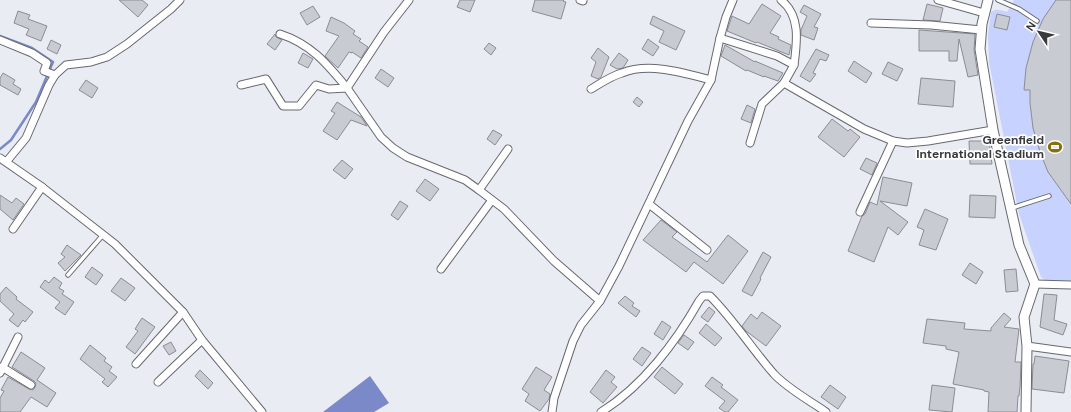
<svg xmlns="http://www.w3.org/2000/svg" width="1071" height="412" viewBox="0 0 1071 412" font-family="'DM Sans',sans-serif">
<rect width="100%" height="100%" fill="#e9ecf3"/>
<path fill="#c7d2fe" d="M 1014,0 L 1071,0 L 1071,281 L 1045,280 L 1041,277 L 1019,214 L 989,62 L 988,35 L 991,12 C 996,8 1001,10 1007,12 Z"/>
<path fill="#7b89c8" d="M 370,376 L 389,403 L 374,412 L 323,412 Z"/>
<g fill="none" stroke-linecap="round" stroke-linejoin="round">
<path stroke="#7b89c8" stroke-width="2.5" d="M 0,36 L 32,48 L 53,62 L 36,102 L 11,140 L 0,149"/>
</g>
<g fill="#c9cbd3" stroke="#8b8d94">
<path d="M 119,0 L 142,0 L 148,5 L 138,17 Z"/>
<path d="M 460,0 L 475,0 L 470,12 L 457,7 Z"/>
<path d="M 535,0 L 564,0 L 563,1 L 566,2 L 561,19 L 532,11 Z"/>
<path d="M 1056,0 L 1071,0 L 1071,204 L 1048,172 L 1040,152 L 1033,128 L 1030,103 L 1030,90 L 1024,90 L 1026,68 L 1033,42 L 1043,19 Z"/>
<path d="M 762,4 L 781,16 L 770,33 L 779,37 L 778,39 L 791,45 L 789,55 L 757,42 L 756,43 L 727,31 L 732,16 L 749,24 Z"/>
<path d="M 927,4 L 943,8 L 940,21 L 923,20 Z"/>
<path d="M 804,5 L 821,14 L 814,27 L 818,28 L 814,40 L 801,35 L 801,30 L 807,16 L 800,12 Z"/>
<path d="M 313,6 L 320,17 L 307,25 L 300,13 Z"/>
<path d="M 18,11 L 30,15 L 28,19 L 47,26 L 41,41 L 26,35 L 29,29 L 14,23 Z"/>
<path d="M 997,14 L 1010,17 L 1007,30 L 994,27 Z"/>
<path d="M 653,16 L 685,31 L 676,50 L 659,42 L 664,31 L 650,24 Z"/>
<path d="M 331,17 L 344,23 L 355,31 L 353,34 L 361,39 L 359,41 L 368,47 L 361,58 L 352,52 L 352,53 L 349,52 L 338,68 L 325,56 L 339,36 L 326,31 Z"/>
<path d="M 919,30 L 975,34 L 974,50 L 978,75 L 968,77 L 959,39 L 957,61 L 949,61 L 949,51 L 919,51 Z"/>
<path d="M 275,34 L 276,37 L 282,40 L 275,50 L 267,44 Z"/>
<path d="M 648,39 L 659,47 L 653,56 L 642,49 Z"/>
<path d="M 51,40 L 61,45 L 57,54 L 47,49 Z"/>
<path d="M 489,43 L 496,48 L 491,55 L 484,49 Z"/>
<path d="M 725,45 L 755,62 L 755,61 L 783,73 L 778,81 L 764,76 L 764,77 L 747,70 L 746,71 L 721,56 Z"/>
<path d="M 598,48 L 609,57 L 601,77 L 598,79 L 591,76 L 596,62 L 591,58 Z"/>
<path d="M 816,49 L 829,55 L 826,61 L 820,59 L 813,73 L 816,74 L 810,82 L 800,76 Z"/>
<path d="M 303,53 L 313,59 L 308,68 L 298,63 Z"/>
<path d="M 619,53 L 628,60 L 623,68 L 617,69 L 610,65 Z"/>
<path d="M 854,61 L 872,73 L 866,83 L 848,71 Z"/>
<path d="M 888,62 L 903,69 L 897,81 L 882,74 Z"/>
<path d="M 381,69 L 394,78 L 388,87 L 375,78 Z"/>
<path d="M 3,73 L 15,80 L 13,84 L 21,89 L 18,95 L 0,85 L 0,78 Z"/>
<path d="M 921,78 L 955,81 L 953,107 L 918,104 Z"/>
<path d="M 86,80 L 98,88 L 92,98 L 79,90 Z"/>
<path d="M 637,97 L 643,102 L 639,107 L 633,102 Z"/>
<path d="M 337,102 L 361,117 L 367,126 L 351,120 L 337,140 L 323,131 L 335,113 L 331,111 Z"/>
<path d="M 747,105 L 755,109 L 751,123 L 741,119 Z"/>
<path d="M 832,119 L 848,131 L 850,129 L 860,137 L 844,157 L 818,137 Z"/>
<path d="M 493,130 L 502,135 L 495,145 L 487,139 Z"/>
<path d="M 969,141 L 989,141 L 992,164 L 970,164 Z"/>
<path d="M 866,158 L 877,163 L 872,175 L 860,169 Z"/>
<path d="M 342,160 L 353,169 L 345,179 L 333,170 Z"/>
<path d="M 883,177 L 912,183 L 907,206 L 880,201 L 908,222 L 898,235 L 888,227 L 874,262 L 848,251 L 862,216 L 865,214 L 870,202 L 877,205 Z"/>
<path d="M 425,179 L 439,189 L 430,201 L 416,191 Z"/>
<path d="M 0,195 L 12,203 L 16,198 L 24,204 L 13,220 L 0,209 Z"/>
<path d="M 970,195 L 996,196 L 995,218 L 969,217 Z"/>
<path d="M 400,201 L 408,206 L 398,220 L 391,215 Z"/>
<path d="M 925,209 L 948,219 L 936,250 L 919,245 L 924,230 L 917,227 Z"/>
<path d="M 661,220 L 677,232 L 672,237 L 707,262 L 728,235 L 748,251 L 723,284 L 694,262 L 686,272 L 643,240 Z"/>
<path d="M 67,245 L 81,255 L 65,271 L 58,263 L 65,257 L 61,254 Z"/>
<path d="M 763,252 L 771,257 L 760,278 L 761,279 L 752,296 L 742,291 Z"/>
<path d="M 970,263 L 983,272 L 976,284 L 962,275 Z"/>
<path d="M 92,267 L 103,275 L 96,285 L 85,277 Z"/>
<path d="M 1016,269 L 1018,291 L 1006,292 L 1004,270 Z"/>
<path d="M 54,277 L 62,283 L 59,288 L 64,291 L 62,294 L 74,302 L 65,315 L 55,308 L 60,302 L 40,287 L 45,280 L 49,283 Z"/>
<path d="M 121,278 L 135,288 L 125,301 L 111,291 Z"/>
<path d="M 6,287 L 17,297 L 16,299 L 33,312 L 25,322 L 23,320 L 18,327 L 9,320 L 14,314 L 0,301 L 0,294 Z"/>
<path d="M 1044,294 L 1057,295 L 1054,320 L 1067,324 L 1063,335 L 1040,327 Z"/>
<path d="M 625,296 L 634,303 L 632,306 L 640,311 L 636,317 L 618,303 Z"/>
<path d="M 709,307 L 715,312 L 708,322 L 701,317 Z"/>
<path d="M 762,312 L 781,326 L 766,346 L 746,331 L 742,326 L 751,314 L 757,319 Z"/>
<path d="M 1004,313 L 1011,319 L 1004,327 L 1019,329 L 1015,362 L 1021,362 L 1020,387 L 1019,396 L 1018,396 L 1017,412 L 988,412 L 989,392 L 984,391 L 984,390 L 953,384 L 959,352 L 946,349 L 946,346 L 923,343 L 927,319 L 965,323 L 964,329 L 991,331 L 991,328 Z"/>
<path d="M 142,318 L 155,327 L 135,354 L 126,347 L 138,331 L 135,329 Z"/>
<path d="M 662,321 L 671,327 L 663,340 L 654,334 Z"/>
<path d="M 706,324 L 722,338 L 715,346 L 699,333 Z"/>
<path d="M 684,335 L 694,342 L 688,350 L 678,343 Z"/>
<path d="M 171,342 L 176,351 L 169,355 L 163,346 Z"/>
<path d="M 90,345 L 106,358 L 104,361 L 112,367 L 109,371 L 117,377 L 108,387 L 102,382 L 105,379 L 80,359 Z"/>
<path d="M 642,347 L 651,353 L 642,366 L 633,359 Z"/>
<path d="M 21,352 L 45,368 L 37,380 L 56,393 L 47,407 L 31,397 L 20,412 L 0,412 L 0,398 L 4,391 L 1,390 L 8,377 L 29,389 L 33,390 L 35,387 L 36,383 L 34,381 L 12,367 Z"/>
<path d="M 1035,356 L 1069,361 L 1064,393 L 1032,389 L 1033,364 L 1034,364 Z"/>
<path d="M 536,367 L 552,377 L 544,390 L 550,394 L 549,399 L 540,411 L 525,401 L 529,394 L 522,389 Z"/>
<path d="M 662,367 L 683,384 L 675,394 L 654,377 Z"/>
<path d="M 200,370 L 213,383 L 208,389 L 195,376 Z"/>
<path d="M 606,370 L 615,377 L 611,382 L 617,387 L 603,403 L 590,392 Z"/>
<path d="M 712,377 L 723,385 L 721,387 L 738,400 L 728,412 L 725,412 L 719,408 L 725,401 L 705,386 Z"/>
<path d="M 830,385 L 846,397 L 838,409 L 821,397 Z"/>
<path d="M 932,385 L 955,388 L 952,412 L 929,410 Z"/>
</g>
<g fill="none" stroke-linecap="round" stroke-linejoin="round">
<defs>
<g id="service">
<path d="M 998,0 L 1019,9 L 1037,21"/>
<path d="M 1012,208 L 1049,196"/>
<path d="M 68,275 L 103,235"/>
</g>
<g id="minor">
<path d="M 409,0 L 384,32 L 347,88 L 381,137 L 393,148 L 407,157 L 465,180 L 479,190 L 504,209 L 554,261 L 600,301"/>
<path d="M 580,0 L 583,1"/>
<path d="M 781,0 C 801,16 797,42 794,65"/>
<path d="M 938,0 L 984,13"/>
<path d="M 871,23 L 931,25 L 981,30"/>
<path d="M 280,34 C 311,44 327,64 347,88"/>
<path d="M 720,38 L 777,56 L 794,65 L 784,83 L 864,129 L 893,141 L 907,143 L 928,141 L 993,130"/>
<path d="M 0,40 L 32,53 L 47,63 L 44,71 L 55,75"/>
<path d="M 241,85 L 266,79 L 283,106 L 299,106 L 316,85 L 329,89 L 347,88"/>
<path d="M 591,89 C 601,83 611,76 622,73 C 649,62 684,73 711,80"/>
<path d="M 750,143 L 762,104 L 784,83"/>
<path d="M 0,158 L 42,187 L 115,244 L 183,312 L 202,340 L 262,412"/>
<path d="M 7,161 L 26,138 L 49,85 L 55,75 L 66,65 L 91,62 L 107,57 L 127,44 L 171,9 L 180,0"/>
<path d="M 479,190 L 508,149"/>
<path d="M 649,204 L 707,250"/>
<path d="M 860,212 L 893,141"/>
<path d="M 13,229 L 42,187"/>
<path d="M 441,269 L 492,200"/>
<path d="M 1035,284 L 1071,285"/>
<path d="M 1027,346 L 1071,352"/>
<path d="M 136,364 L 183,312"/>
<path d="M 2,367 L 31,385"/>
<path d="M 0,373 L 18,337"/>
<path d="M 158,382 L 202,340"/>
<path d="M 552,412 L 554,398 L 573,341 L 581,325 L 600,301 L 619,266 L 688,121 L 711,80 L 720,38 L 726,17 L 733,0"/>
<path d="M 601,412 C 642,387 676,342 699,301 L 703,296 L 710,296 C 734,320 751,348 774,374 C 788,389 809,400 826,412"/>
</g>
<path id="tertiary" d="M 988,0 L 982,24 L 980,49 L 993,130 L 1019,245 L 1035,284 L 1024,317 L 1027,346 L 1026,412"/>
</defs>
<use href="#service" stroke="#676970" stroke-width="5.5"/>
<use href="#minor" stroke="#676970" stroke-width="9"/>
<use href="#tertiary" stroke="#676970" stroke-width="11"/>
<use href="#service" stroke="#fff" stroke-width="3.5"/>
<use href="#minor" stroke="#fff" stroke-width="7"/>
<use href="#tertiary" stroke="#fff" stroke-width="9"/>
</g>
<defs>
<symbol id="stadium-bare" viewBox="-9 -9 18 18"><path d="M0-5a6.5 5 0 1 0 0 10a6.5 5 0 1 0 0-10ZM-3.5-1.8h7v3.6h-7Z" fill="#866f0f" stroke="#fff" stroke-width="2.5" paint-order="stroke"/></symbol>
</defs>
<g fill-rule="evenodd">
<use href="#stadium-bare" x="1045" y="137" width="20" height="20"/>
</g>
<g text-anchor="middle" dominant-baseline="central" stroke-width="3.5" stroke-linejoin="round" paint-order="stroke">
<g font-size="12" font-weight="bold" fill="#38393c" stroke="#fff" text-anchor="end">
<text x="1044" y="140">Greenfield<tspan x="1044" dy="14">International Stadium</tspan></text>
</g>
</g>
<g transform="translate(1039 32) rotate(305)" stroke="#ffffff" stroke-width="3" paint-order="stroke">
<path d="M0-3L7 15L0 10L-7 15Z" fill="#38393c"/>
<text y="-6" font-size="11" font-weight="bold" text-anchor="middle" fill="#38393c">N</text>
</g>
</svg>
